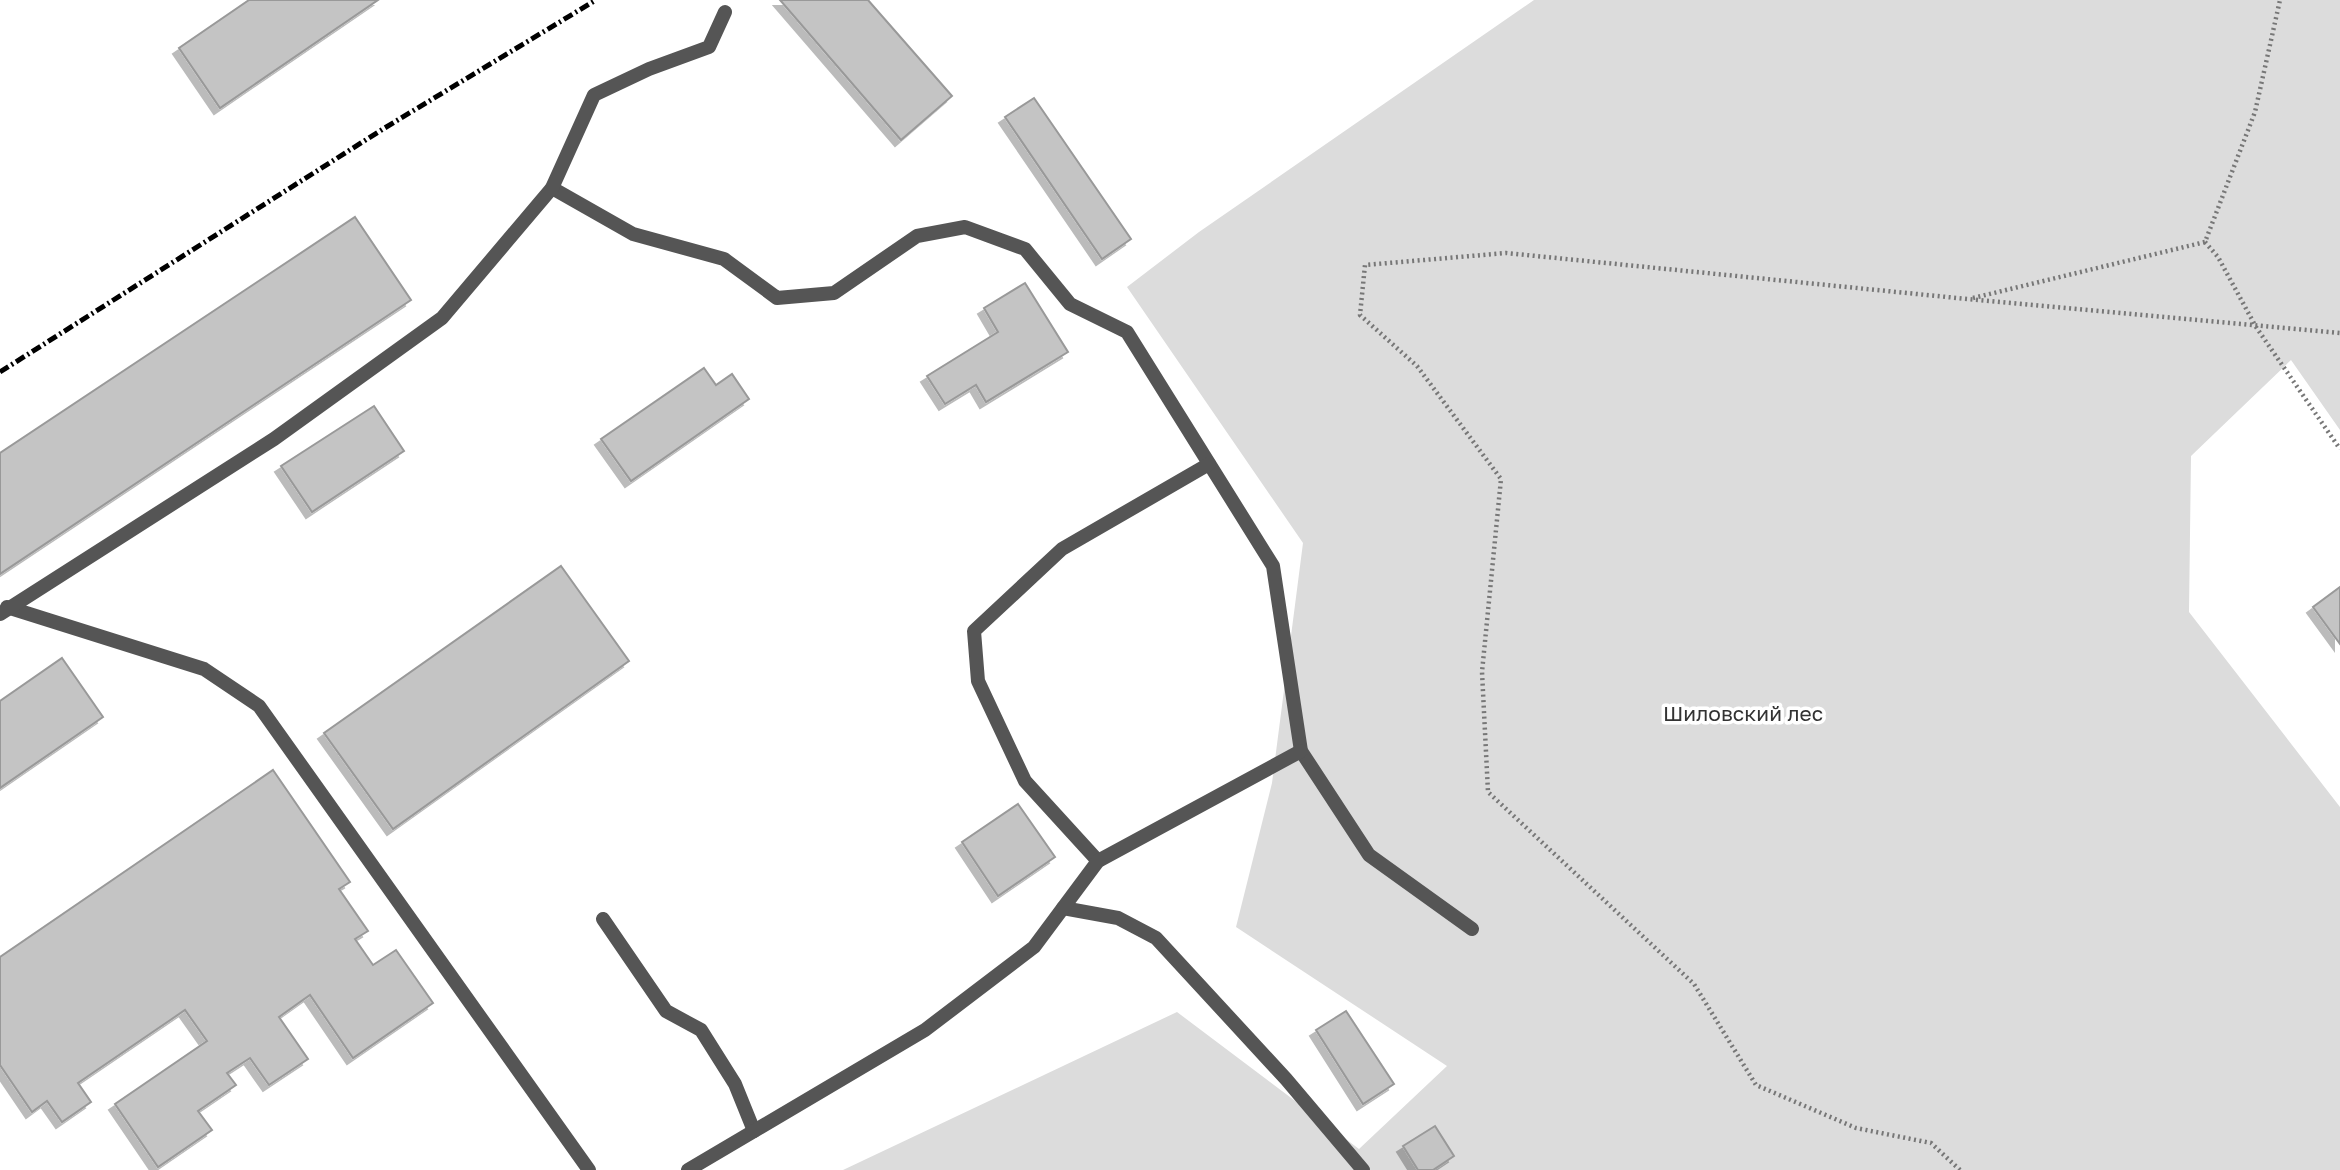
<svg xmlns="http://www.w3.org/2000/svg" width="2340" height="1170" viewBox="0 0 2340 1170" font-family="'Golos Text',sans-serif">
<defs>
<filter id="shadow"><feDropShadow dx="-6" dy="6" stdDeviation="0" flood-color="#0004"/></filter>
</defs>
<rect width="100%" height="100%" fill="#fff"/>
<path fill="#dcdcdc" d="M 1534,0 L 2340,0 L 2340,430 L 2291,360 L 2191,456 L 2189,612 L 2340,807 L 2340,1170 L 843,1170 L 1177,1012 L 1359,1149 L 1447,1066 L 1236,927 L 1272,783 L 1303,543 L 1127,287 L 1199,232 Z"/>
<g fill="#c4c4c4" stroke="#999" stroke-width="2" filter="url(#shadow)">
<path d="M 249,0 L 378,0 L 220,108 L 179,48 Z"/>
<path d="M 780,0 L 868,0 L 952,96 L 901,140 Z"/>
<path d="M 1034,98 L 1131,239 L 1102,259 L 1005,117 Z"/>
<path d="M 355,217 L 411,300 L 0,574 L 0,453 Z"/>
<path d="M 1025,283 L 1068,352 L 986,402 L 976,385 L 945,404 L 927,376 L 998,332 L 984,308 Z"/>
<path d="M 704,368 L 716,385 L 732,374 L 749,399 L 631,481 L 601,439 Z"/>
<path d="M 374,406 L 404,451 L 312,512 L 281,466 Z"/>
<path d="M 561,566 L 629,661 L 393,829 L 324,733 Z"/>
<path d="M 2340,587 L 2340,644 L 2313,607 Z"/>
<path d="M 62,658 L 103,717 L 0,788 L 0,701 Z"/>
<path d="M 273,770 L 350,882 L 339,889 L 368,931 L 355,939 L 373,965 L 396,950 L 433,1003 L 353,1058 L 310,995 L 279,1017 L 308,1059 L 269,1085 L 250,1058 L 227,1073 L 236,1085 L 198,1111 L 212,1130 L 158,1167 L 115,1104 L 207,1041 L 185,1010 L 78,1083 L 91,1102 L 62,1122 L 47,1101 L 32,1112 L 0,1065 L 0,957 Z"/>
<path d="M 1018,804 L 1055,857 L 998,896 L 962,842 Z"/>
<path d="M 1346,1011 L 1394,1084 L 1363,1104 L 1316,1030 Z"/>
<path d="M 1435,1126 L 1454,1156 L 1433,1170 L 1418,1170 L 1403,1146 Z"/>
</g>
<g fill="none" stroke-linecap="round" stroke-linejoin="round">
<g stroke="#777" stroke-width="4.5" stroke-dasharray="2 3.5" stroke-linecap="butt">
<path d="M 2205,242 L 2218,257 L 2256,327 L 2340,449"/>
<path d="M 1973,298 L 2205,242 L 2255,112 L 2280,0"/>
<path d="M 1960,1170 L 1931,1143 L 1856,1128 L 1756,1085 L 1694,984 L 1488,792 L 1482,672 L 1501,479 L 1417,366 L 1360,315 L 1365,265 L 1506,253 L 1967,299 L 2340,333"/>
</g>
<g stroke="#555" stroke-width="14">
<path d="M 552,188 L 633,234 L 724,259 L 777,298 L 834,293 L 917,236 L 965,227 L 1025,249 L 1070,304 L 1127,332 L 1273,566 L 1301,751 L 1369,855 L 1472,929"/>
<path d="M 7,607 L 204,669 L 259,706 L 589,1170"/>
<path d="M 0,614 L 274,439 L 442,318 L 552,188 L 594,95 L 649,69 L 709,47 L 725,12"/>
<path d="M 1098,861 L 1025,781 L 978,681 L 974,631 L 1062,549 L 1209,464"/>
<path d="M 1063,908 L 1118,918 L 1156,938 L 1286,1079 L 1363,1170"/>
<path d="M 603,919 L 666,1011 L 701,1030 L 735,1084 L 754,1131"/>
<path d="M 688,1170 L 925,1030 L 1034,947 L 1098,861 L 1301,751"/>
</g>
<path stroke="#000" stroke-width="5" stroke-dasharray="10 3.5 2 3.5" stroke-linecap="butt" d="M 0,372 L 383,129 L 596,0"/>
</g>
<g text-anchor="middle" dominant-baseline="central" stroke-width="7" stroke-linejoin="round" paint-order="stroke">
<g font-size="21" fill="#333" stroke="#fff">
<text x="1743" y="713">Шиловский лес</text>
</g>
</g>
</svg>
